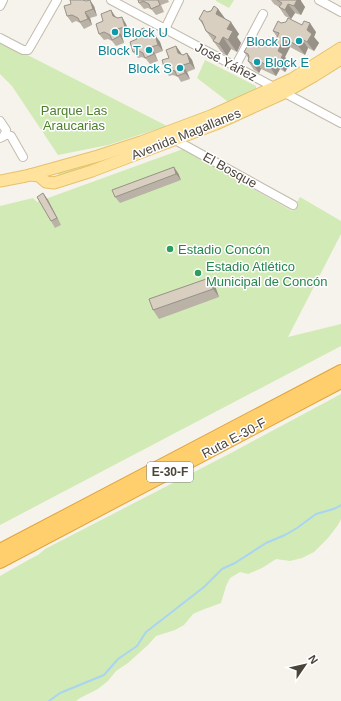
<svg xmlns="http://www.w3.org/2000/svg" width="341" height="701" viewBox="0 0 341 701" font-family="Helvetica,sans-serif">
<rect width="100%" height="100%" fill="#f6f3ec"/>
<g fill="#d2eab5">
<path d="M 216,0 L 234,0 L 229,8 L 216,1 Z"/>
<path d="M 0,41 L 167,126 L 108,145 L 58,155 L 12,86 L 0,74 Z"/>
<path d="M 205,60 L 256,86 L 256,89 L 255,91 L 231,104 L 197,78 Z"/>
<path d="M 165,136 L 93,167 L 59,176 L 58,174 L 59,172 Z"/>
<path d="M 183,149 L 292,211 L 300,197 L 341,221 L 341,234 L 288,337 L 341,324 L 341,346 L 0,525 L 0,206 L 33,198 L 37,202 Z"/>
<path d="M 341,394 L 341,519 L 338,525 L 328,538 L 314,552 L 302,558 L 290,561 L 276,559 L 262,568 L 248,574 L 240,572 L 230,578 L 226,586 L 221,603 L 202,610 L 193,614 L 184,625 L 175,630 L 156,636 L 148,645 L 128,663 L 116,671 L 108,681 L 98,689 L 80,698 L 76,701 L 0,701 L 0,576 L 30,559 L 38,555 L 45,549 L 229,454 Z"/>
</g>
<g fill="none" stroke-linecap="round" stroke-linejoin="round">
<path stroke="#a9d4f2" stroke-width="2" d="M 49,701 L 60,693 L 104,675 L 118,659 L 137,646 L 146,632 L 204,587 L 222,569 L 235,563 L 266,543 L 285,535 L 297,528 L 316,514 L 330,510 L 336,508 L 341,505"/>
<defs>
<g id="minor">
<path d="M 111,0 L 341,123"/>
<path d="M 319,0 L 341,12"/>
<path d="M 0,6 L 3,0"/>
<path d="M 165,29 L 179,0"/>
<path d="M 0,38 L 23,50 L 28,50 L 30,47 L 57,0"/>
<path d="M 235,67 L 263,14"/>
<path d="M 0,121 L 6,130 C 6,134 4,137 0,138"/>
<path d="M 5,134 L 11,136 L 23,157"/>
<path d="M 174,137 L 175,140 L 188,147 L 293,205"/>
</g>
<g id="major">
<path d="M 30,175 L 39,176 L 46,182 L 54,183 L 92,171 L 216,124 L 284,93 L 314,76 L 341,59"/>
<path d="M 0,181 L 26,176 L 98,156 L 141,142 L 213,115 L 292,79 L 341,48"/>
</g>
<g id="highway">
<path d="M 0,550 L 341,371"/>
<path d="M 0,562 L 341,382"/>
</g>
</defs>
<use href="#minor" stroke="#c2bbae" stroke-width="10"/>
<use href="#major" stroke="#e6c16a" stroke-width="13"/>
<use href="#highway" stroke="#e0a43c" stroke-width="14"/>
<use href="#minor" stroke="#fff" stroke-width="8"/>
<use href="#major" stroke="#ffe39c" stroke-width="11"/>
<use href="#highway" stroke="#ffcf6e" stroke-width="12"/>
</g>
<g fill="#bab2a6">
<path d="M 138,0 L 168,0 L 169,2 L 161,5 L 164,12 L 156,15 L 152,10 L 148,8 L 144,9 L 139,3 Z"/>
<path d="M 271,0 L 301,0 L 301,1 L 305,7 L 301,15 L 295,13 L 291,19 L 285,16 L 279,7 L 274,4 Z"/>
<path d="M 94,6 L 97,16 L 90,18 L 92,25 L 84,29 L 80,23 L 76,21 L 72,23 L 67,16 Z"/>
<path d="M 218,9 L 225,19 L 239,34 L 237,37 L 241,43 L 237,52 L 231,49 L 227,56 L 222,53 L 206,31 L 205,28 L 199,19 L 207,12 Z"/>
<path d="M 111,10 L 116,17 L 126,24 L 129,33 L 122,36 L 124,43 L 116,46 L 112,41 L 108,39 L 104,40 L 99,34 L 103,21 Z"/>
<path d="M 281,23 L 316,32 L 314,37 L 319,43 L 314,51 L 308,48 L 305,55 L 290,47 L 285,57 L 290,64 L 285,72 L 280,69 L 276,76 L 261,69 L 259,73 L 254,70 L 248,61 L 249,59 L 244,52 L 253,44 L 273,46 L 277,37 L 273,31 Z"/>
<path d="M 149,35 L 149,36 L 152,36 L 155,35 L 160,42 L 163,51 L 155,54 L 158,61 L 150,64 L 146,59 L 142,57 L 138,58 L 133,52 Z"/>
<path d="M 176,46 L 181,54 L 183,55 L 187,53 L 192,60 L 195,69 L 187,72 L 190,79 L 181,82 L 178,77 L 173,75 L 169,76 L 165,70 L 169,58 Z"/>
<path d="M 178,173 L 181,180 L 120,203 L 115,197 Z"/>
<path d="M 43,193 L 48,200 L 61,225 L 55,228 L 51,221 Z"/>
<path d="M 215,286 L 219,297 L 159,319 L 153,310 Z"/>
</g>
<g fill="#979187">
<path d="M 90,0 L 94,6 L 97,16 L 93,9 Z"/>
<path d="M 296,0 L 301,0 L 301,1 L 305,7 L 301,15 L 294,6 Z"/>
<path d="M 288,4 L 295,13 L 291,19 L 285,10 Z"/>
<path d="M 218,9 L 227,21 L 216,14 Z"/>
<path d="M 111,10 L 115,17 L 117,23 L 113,16 Z"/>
<path d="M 85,12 L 90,18 L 92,25 L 88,19 Z"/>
<path d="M 122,17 L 126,24 L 129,33 L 125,27 Z"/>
<path d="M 231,22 L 239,34 L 237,37 L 241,43 L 237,52 L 228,40 L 227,29 Z"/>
<path d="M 310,23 L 316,32 L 314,37 L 319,43 L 314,51 L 307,42 L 307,30 Z"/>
<path d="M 144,28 L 149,35 L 151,41 L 147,34 Z"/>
<path d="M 117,29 L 122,36 L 124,43 L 120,36 Z"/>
<path d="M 155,35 L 160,42 L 163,51 L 158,45 Z"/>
<path d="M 223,37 L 231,49 L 227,56 L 219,44 Z"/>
<path d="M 284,38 L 290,47 L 285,57 L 290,64 L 285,72 L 279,63 L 278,51 Z"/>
<path d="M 302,39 L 308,48 L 305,55 L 298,46 Z"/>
<path d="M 176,46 L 181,53 L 183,59 L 178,53 Z"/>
<path d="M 151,47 L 155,54 L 158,61 L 154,54 Z"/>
<path d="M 187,53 L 192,60 L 195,69 L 190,63 Z"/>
<path d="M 255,59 L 261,69 L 259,73 L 253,64 Z"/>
<path d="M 273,60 L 280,69 L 276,76 L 270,67 Z"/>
<path d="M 183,65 L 187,72 L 190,79 L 185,73 Z"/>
<path d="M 174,167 L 178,173 L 181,180 L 176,174 Z"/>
<path d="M 43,193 L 48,200 L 61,225 L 57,218 Z"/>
<path d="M 209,278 L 215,286 L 219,297 L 213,289 Z"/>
</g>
<g fill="#d8cfc1" stroke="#979187">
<path d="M 70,0 L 83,0 L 86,1 L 90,0 L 93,9 L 85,12 L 88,19 L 80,22 L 78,18 L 72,15 L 67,16 L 64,6 L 71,4 Z"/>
<path d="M 138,0 L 158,0 L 160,5 L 151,9 L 149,4 L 143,1 L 139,3 Z"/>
<path d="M 277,0 L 297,0 L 294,6 L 288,4 L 285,10 L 279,7 L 282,3 Z"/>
<path d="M 214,6 L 218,9 L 216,14 L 231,22 L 227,29 L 233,31 L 228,40 L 223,37 L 219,44 L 213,41 L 216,37 L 206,31 L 202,21 L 199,19 L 204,10 L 207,12 L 211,11 Z"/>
<path d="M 111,10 L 113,16 L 118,18 L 122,17 L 125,27 L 117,29 L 120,36 L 112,40 L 110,35 L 104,32 L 99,34 L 96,24 L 103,21 L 101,14 Z"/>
<path d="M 288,18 L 302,25 L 304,21 L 310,23 L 307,30 L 312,34 L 307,42 L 302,39 L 298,46 L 284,38 L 278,51 L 283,54 L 279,63 L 273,60 L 270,67 L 255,59 L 253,64 L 248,61 L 249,57 L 248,54 L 244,52 L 249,43 L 253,44 L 257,43 L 259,39 L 273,46 L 279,33 L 273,31 L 278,21 L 281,23 L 286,22 Z"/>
<path d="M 144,28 L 147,34 L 152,36 L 155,35 L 158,45 L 151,47 L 154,54 L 145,58 L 143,53 L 137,50 L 133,52 L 130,42 L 137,39 L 134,32 Z"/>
<path d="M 176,46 L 178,53 L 183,55 L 187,53 L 190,63 L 183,65 L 185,73 L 177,76 L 175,71 L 169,69 L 165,70 L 162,60 L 169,58 L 166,50 Z"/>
<path d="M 174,167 L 176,174 L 115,197 L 112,190 Z"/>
<path d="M 43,193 L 57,218 L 51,221 L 37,197 Z"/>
<path d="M 209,278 L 213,289 L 153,310 L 149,299 Z"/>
</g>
<g fill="#0f9aa8" stroke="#fff" stroke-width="1.5">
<circle cx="115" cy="32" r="4"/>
<circle cx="299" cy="41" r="4"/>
<circle cx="149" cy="50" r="4"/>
<circle cx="257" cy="62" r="4"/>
<circle cx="180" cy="68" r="4"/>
</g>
<g fill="#2e9e5b" stroke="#fff" stroke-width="1.5">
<circle cx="170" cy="249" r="4"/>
<circle cx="198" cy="273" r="4"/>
</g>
<g text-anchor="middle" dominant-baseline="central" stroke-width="3" stroke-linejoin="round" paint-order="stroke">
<rect fill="#fff" stroke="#817c74" stroke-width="1" x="147" y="462" width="46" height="20" rx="3"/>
<g font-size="12" font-weight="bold" fill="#4b4439">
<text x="170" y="472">E-30-F</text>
</g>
<g font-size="13" fill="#0d838f" stroke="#fff" text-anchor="end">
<text x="123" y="32" text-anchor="start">Block U</text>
<text x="291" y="41">Block D</text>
<text x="141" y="50">Block T</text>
<text x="265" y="62" text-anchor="start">Block E</text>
<text x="172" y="68">Block S</text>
</g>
<g font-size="13" fill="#4b4439" stroke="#fff">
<text transform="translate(226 62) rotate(28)">José Yáñez</text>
<text transform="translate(186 134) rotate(-22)">Avenida Magallanes</text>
<text transform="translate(230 170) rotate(29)">El Bosque</text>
<text transform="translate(234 438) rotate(-28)">Ruta E-30-F</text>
</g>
<g font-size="13" fill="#4a7f2a" stroke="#fff">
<text x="74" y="110">Parque Las<tspan x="74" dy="15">Araucarias</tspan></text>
</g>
<g font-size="13" fill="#27864d" stroke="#fff" text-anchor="start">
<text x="178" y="249">Estadio Concón</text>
<text x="206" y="266">Estadio Atlético<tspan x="206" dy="15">Municipal de Concón</tspan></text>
</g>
</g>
<g transform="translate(305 665) rotate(56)" stroke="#ffffff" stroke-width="3" paint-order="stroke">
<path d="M0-3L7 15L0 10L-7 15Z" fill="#4b4439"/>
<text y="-6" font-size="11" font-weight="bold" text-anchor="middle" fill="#4b4439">N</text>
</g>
</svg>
